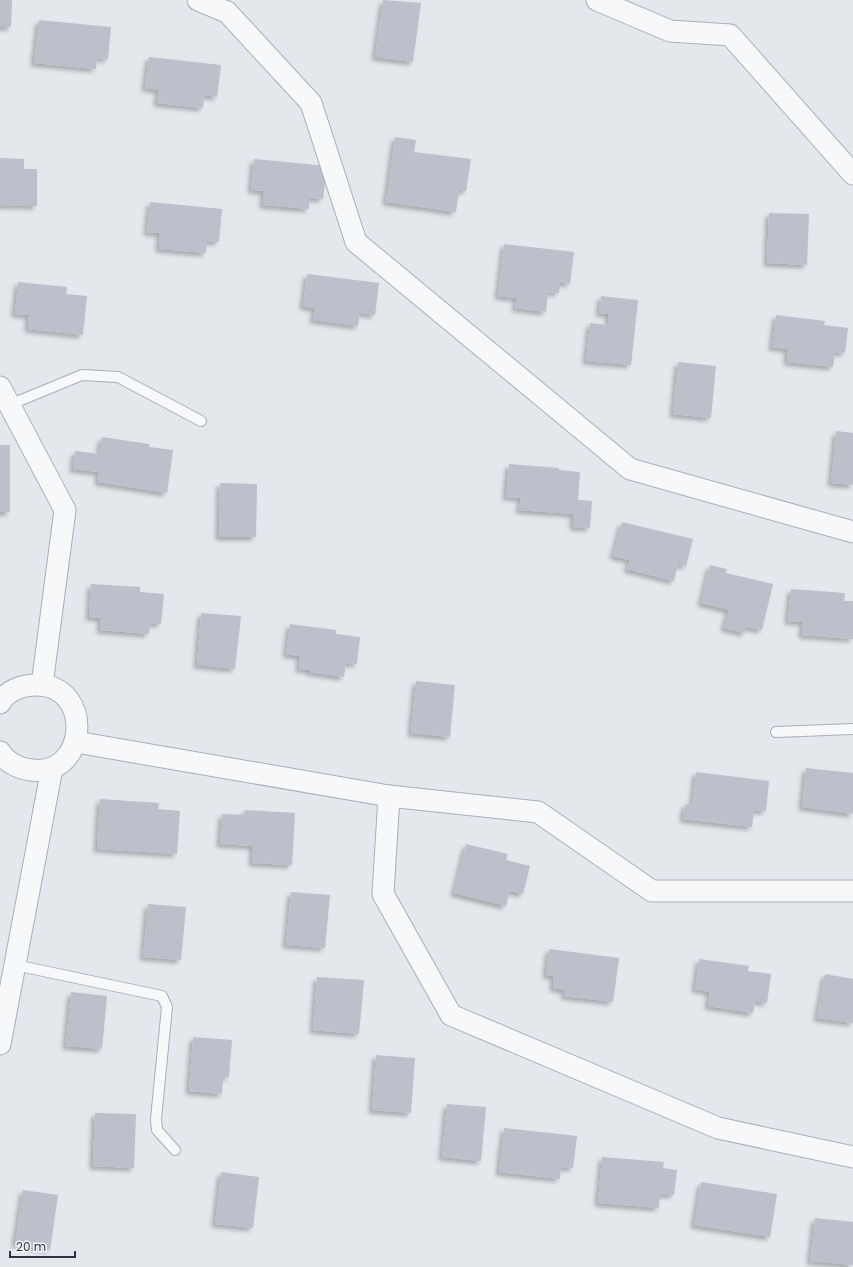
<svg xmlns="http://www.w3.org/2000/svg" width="853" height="1267" viewBox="0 0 853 1267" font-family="Poppins,sans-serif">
<defs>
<filter id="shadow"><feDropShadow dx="-3.5" dy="3.5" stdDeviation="2" flood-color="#0004"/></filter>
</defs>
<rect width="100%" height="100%" fill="#e4e7ec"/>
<g fill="#bbc0ca" filter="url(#shadow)">
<path d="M 0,0 L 12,0 L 11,27 L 0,27 Z"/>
<path d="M 383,0 L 421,3 L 413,62 L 375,57 Z"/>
<path d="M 39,20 L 111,27 L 108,59 L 97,58 L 96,69 L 34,63 Z"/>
<path d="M 149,57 L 221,65 L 217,97 L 204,95 L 203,108 L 157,103 L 159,90 L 145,88 Z"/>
<path d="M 395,137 L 416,140 L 414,152 L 471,159 L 466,191 L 459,191 L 456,212 L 386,202 Z"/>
<path d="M 0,158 L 24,159 L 24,169 L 37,169 L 37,206 L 0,205 Z"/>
<path d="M 254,159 L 327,166 L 323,199 L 309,198 L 309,209 L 263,205 L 264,191 L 251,190 Z"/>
<path d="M 150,202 L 222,209 L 219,242 L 207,241 L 206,253 L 159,249 L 160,233 L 147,232 Z"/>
<path d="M 769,213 L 809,214 L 807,265 L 767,263 Z"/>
<path d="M 504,244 L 574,252 L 570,284 L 560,282 L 559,293 L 548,292 L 546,312 L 515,308 L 517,298 L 498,296 Z"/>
<path d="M 307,274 L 379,283 L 375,315 L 360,313 L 358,326 L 313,320 L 315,308 L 303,306 Z"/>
<path d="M 18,282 L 67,287 L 66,294 L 87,296 L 83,335 L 28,329 L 29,315 L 15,314 Z"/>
<path d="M 601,296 L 638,300 L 631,365 L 586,361 L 590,323 L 608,325 L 609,314 L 599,313 Z"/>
<path d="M 776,315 L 825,321 L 824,325 L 848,328 L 845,353 L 835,352 L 833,367 L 787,362 L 788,349 L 772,347 Z"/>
<path d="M 678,362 L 716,366 L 711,418 L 673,414 Z"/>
<path d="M 836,431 L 853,433 L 853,485 L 831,483 Z"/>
<path d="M 102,437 L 149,444 L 149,447 L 173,450 L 167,493 L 98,482 L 99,472 L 73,469 L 75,451 L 99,454 Z"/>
<rect x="0" y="445" width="10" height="67"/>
<path d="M 509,464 L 559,468 L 559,470 L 580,472 L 578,500 L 592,501 L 590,528 L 573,527 L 574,514 L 519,510 L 521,498 L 506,497 Z"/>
<path d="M 220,483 L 257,484 L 256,537 L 219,537 Z"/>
<path d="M 622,522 L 693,539 L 686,566 L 678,564 L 674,581 L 627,569 L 630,560 L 613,556 Z"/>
<path d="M 710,565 L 727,569 L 726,573 L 773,584 L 762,630 L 746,627 L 745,633 L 724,628 L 729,610 L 701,603 Z"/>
<path d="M 91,584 L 140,587 L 140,592 L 164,594 L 161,624 L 150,623 L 149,634 L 100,630 L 101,618 L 89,617 Z"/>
<path d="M 791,589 L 845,593 L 844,601 L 853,601 L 853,639 L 802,635 L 803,622 L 788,621 Z"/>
<path d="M 201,613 L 241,616 L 235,669 L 197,665 Z"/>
<path d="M 290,624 L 336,630 L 336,634 L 360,637 L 357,664 L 346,663 L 344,677 L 310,672 L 310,670 L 299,669 L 300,656 L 286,654 Z"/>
<path d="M 416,681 L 455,685 L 450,737 L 411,733 Z"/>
<path d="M 806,768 L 853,773 L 853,814 L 802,807 Z"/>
<path d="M 696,772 L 769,781 L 766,811 L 754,810 L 752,827 L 683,819 L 685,804 L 692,805 Z"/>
<path d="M 100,799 L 159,803 L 158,809 L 180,811 L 177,854 L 97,849 Z"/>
<path d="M 245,810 L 295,813 L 292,865 L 252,863 L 253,846 L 220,844 L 222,814 L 244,815 Z"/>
<path d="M 466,844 L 508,854 L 506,860 L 530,866 L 523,894 L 510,891 L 506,906 L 454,893 Z"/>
<path d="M 291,892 L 330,895 L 325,948 L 286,945 Z"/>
<path d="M 148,904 L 186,907 L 181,960 L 143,957 Z"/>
<path d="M 549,949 L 619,958 L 613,1002 L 564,996 L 565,990 L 553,988 L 554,976 L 546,975 Z"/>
<path d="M 699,959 L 749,966 L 748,971 L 771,974 L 767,1003 L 755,1001 L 753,1013 L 708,1006 L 710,992 L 695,989 Z"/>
<path d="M 825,974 L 853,979 L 853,1023 L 817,1018 Z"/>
<path d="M 317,977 L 364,980 L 359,1034 L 313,1030 Z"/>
<path d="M 71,992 L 107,996 L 102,1049 L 66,1046 Z"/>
<path d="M 193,1037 L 232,1040 L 229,1077 L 223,1077 L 222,1094 L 189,1091 Z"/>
<path d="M 376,1055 L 415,1058 L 411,1113 L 372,1110 Z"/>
<path d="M 447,1104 L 486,1107 L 481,1161 L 442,1157 Z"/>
<path d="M 95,1113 L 136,1114 L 134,1168 L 93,1166 Z"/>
<path d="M 504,1128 L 577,1136 L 573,1168 L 561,1167 L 560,1179 L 499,1172 Z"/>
<path d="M 602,1157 L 664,1162 L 663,1168 L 677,1170 L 674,1195 L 660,1194 L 659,1208 L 598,1203 Z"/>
<path d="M 221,1172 L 259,1177 L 253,1228 L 215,1224 Z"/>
<path d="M 701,1182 L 777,1194 L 770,1237 L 694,1225 Z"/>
<path d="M 23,1190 L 58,1195 L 50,1250 L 15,1244 Z"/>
<path d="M 815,1218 L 853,1222 L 853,1265 L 810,1261 Z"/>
</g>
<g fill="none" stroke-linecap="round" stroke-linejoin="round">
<defs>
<g id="service">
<path d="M 9,405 L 82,375 L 118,377 L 201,421"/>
<path d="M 776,732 L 853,729"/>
<path d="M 15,965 L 162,996 L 167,1007 L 156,1119 L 157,1130 L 175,1150"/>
</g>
<g id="minor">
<path d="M 198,0 L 227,12 L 311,103 L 356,242 L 630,469 L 853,532"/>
<path d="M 597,0 L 670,31 L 730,35 L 853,174"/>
<path d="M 0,387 L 65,510 L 42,685"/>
<path d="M 0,703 C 7,690 23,685 37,685 C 94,685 88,778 31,770 C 19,769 6,762 0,752"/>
<path d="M 76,742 L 389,796 L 538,812 L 652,891 L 853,891"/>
<path d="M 389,796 L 383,894 L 451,1015 L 718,1128 L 853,1157"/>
<path d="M 0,1044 L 52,768"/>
</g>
</defs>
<use href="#service" stroke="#a9aeb7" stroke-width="12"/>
<use href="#minor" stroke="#a9aeb7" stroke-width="23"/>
<use href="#service" stroke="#f7f8fa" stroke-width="10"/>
<use href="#minor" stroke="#f7f8fa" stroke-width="21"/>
</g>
<path d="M10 1251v6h65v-6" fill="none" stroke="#2b3445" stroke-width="2"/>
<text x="16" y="1251" font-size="12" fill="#2b3445" stroke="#f4f6f9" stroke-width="3" paint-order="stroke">20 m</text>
</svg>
